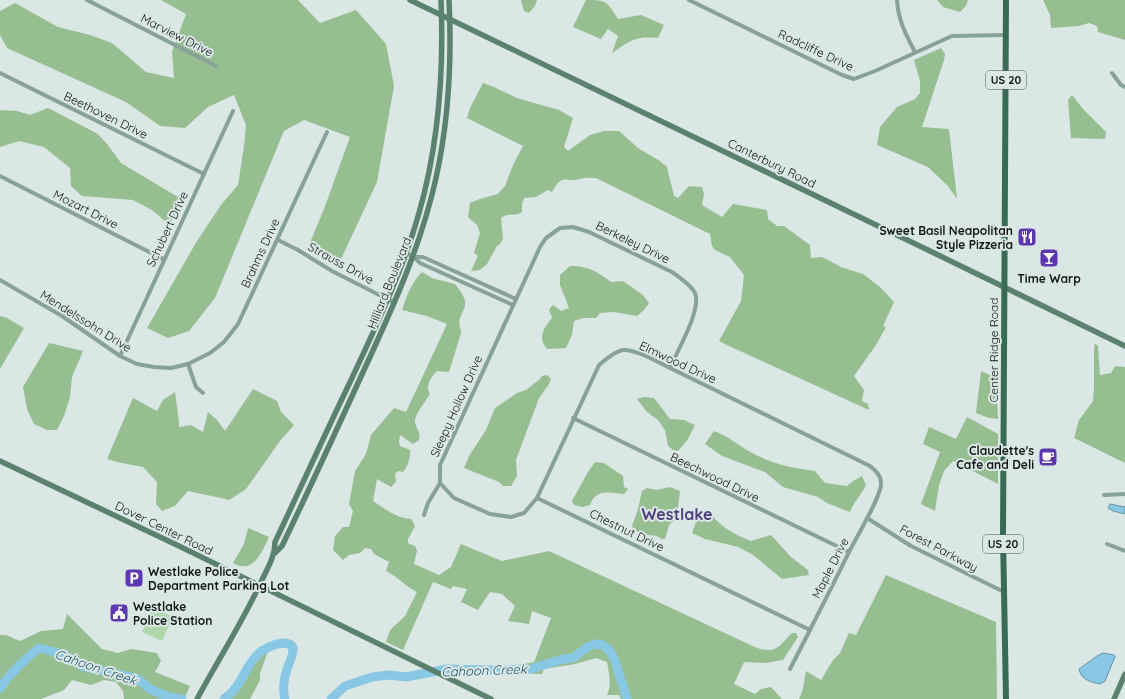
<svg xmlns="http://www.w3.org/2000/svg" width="1125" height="699" viewBox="0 0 1125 699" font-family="Quicksand,sans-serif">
<rect width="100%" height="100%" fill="#dae7e5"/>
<path fill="#b0d6ab" d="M 153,608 L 173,617 L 162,641 L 142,632 Z"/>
<g fill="#96be91">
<path d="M 161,0 L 298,0 L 320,23 L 356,10 L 386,44 L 394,86 L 377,182 L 342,257 L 335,263 L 309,245 L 324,209 L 350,137 L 304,120 L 284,131 L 215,298 L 189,331 L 168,338 L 147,328 L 197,241 L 221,205 L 238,185 L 244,146 L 246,125 L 234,95 L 208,107 L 185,128 L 160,126 L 126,102 L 7,48 L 0,35 L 0,11 L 15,3 L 58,27 L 90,35 L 112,43 L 146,72 L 174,78 L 172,52 L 186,14 Z"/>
<path d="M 521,0 L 537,0 L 535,6 L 529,13 L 524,11 Z"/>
<path d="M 586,0 C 608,0 607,2 618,19 L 641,15 L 664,25 L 658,38 C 635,36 631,40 612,53 L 618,36 L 608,29 L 601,39 L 573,27 Z"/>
<path d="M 937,0 L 968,0 L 966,6 L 960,12 L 943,7 Z"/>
<path d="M 1043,0 L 1125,0 L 1125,40 L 1098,32 L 1097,26 L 1089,23 L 1079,26 L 1051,28 L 1050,15 Z"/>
<path d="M 941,48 L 945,54 L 944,60 L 922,127 L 949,129 L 957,199 L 948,186 L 928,167 L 877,145 L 880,127 L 897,107 L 915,99 L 920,93 L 920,81 L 914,60 Z"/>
<path d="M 483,83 L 494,87 L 517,98 L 559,110 L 573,118 L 564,147 L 568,151 L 590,135 L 604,131 L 619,131 L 638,148 L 660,161 L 667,167 L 674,196 L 678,198 L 689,186 L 702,187 L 704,194 L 702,205 L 722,217 L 733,204 L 767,210 L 768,219 L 777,226 L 784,226 L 810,245 L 811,258 L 822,257 L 841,267 L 863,274 L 880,287 L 894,302 L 883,326 L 886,327 L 876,345 L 854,376 L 864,390 L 862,401 L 868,404 L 869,410 L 729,346 L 719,341 L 741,301 L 744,275 L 730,257 L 715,250 L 712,246 L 710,234 L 596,178 C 589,178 586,177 580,179 C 565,183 563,172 552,192 L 548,190 L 536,197 L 524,198 L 522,204 L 522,212 C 516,217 508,212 501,218 L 503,239 L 500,244 L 497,246 L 487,264 L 480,270 L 471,271 L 478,256 L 474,253 L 480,233 L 477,225 L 468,217 L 470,203 L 480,199 L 498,194 L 505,186 L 513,165 L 523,146 L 467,118 L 470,108 Z"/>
<path d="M 1072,95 L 1083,109 L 1106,132 L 1105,139 L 1071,138 L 1068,100 Z"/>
<path d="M 48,108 L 98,134 L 107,144 L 121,163 L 178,197 L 178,210 L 172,221 L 167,223 L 152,210 L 133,200 L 82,196 L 71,186 L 70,168 L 44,147 L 19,141 L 0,147 L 0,110 L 17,111 L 30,115 Z"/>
<path d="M 570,266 C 586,265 599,272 611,282 L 623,281 L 643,295 L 649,303 L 644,310 L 637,316 L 614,312 L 600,313 L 596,318 L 583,318 L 574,321 L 572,335 L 566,348 L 547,349 C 537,337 544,328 552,318 L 549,310 L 551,307 L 553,305 L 561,311 L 569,308 L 560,285 L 560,275 Z"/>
<path d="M 422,272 L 432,278 L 455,284 L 461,292 L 465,300 L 465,306 L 459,321 L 461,333 L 449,372 L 437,371 C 431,377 425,385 430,394 C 426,401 414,415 415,422 C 416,430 421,430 419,440 L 413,444 L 400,435 L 399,442 L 400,446 L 410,450 C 410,458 409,465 403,472 L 399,471 L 395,473 L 396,482 L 391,487 L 377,479 L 373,501 C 385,509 396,518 411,519 L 415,526 L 408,539 L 408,543 L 415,546 L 417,551 L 414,564 L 439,575 L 451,567 L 461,544 L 502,561 L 549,551 L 757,648 C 777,654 779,646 792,633 L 796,633 L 798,637 L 783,660 L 766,663 L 744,662 L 734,684 L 755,694 L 761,689 L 771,687 L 782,699 L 621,699 L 619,695 L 607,695 C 612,684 609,674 607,662 L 596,658 L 575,664 L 544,669 L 542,674 L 516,673 L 519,665 L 534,662 L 551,618 L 532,611 L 529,624 L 508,621 L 515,606 L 502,594 L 490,592 L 478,610 L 461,602 L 467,589 L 453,586 L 451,589 L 433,582 L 403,650 L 386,642 L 390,630 L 405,616 L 417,592 C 404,586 399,577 386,571 L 389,562 L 374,554 L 371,549 L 365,548 L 360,553 L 349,555 L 343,560 L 333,550 L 335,536 L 343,527 L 349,527 L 353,511 L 349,504 L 355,471 L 366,454 L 371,435 L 394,408 L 406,412 L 447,324 L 427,316 L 402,310 C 407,295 411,283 422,272 Z"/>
<path d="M 0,316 L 7,318 L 24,328 L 0,369 Z"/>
<path d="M 49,343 L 83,351 L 72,377 L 70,397 L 64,416 L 57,430 L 47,430 L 34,424 L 27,409 L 23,387 Z"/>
<path d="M 1095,343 L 1098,346 L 1100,375 L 1111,373 L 1115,366 L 1125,367 L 1125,463 L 1074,438 L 1079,420 L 1093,401 L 1094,388 L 1094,348 Z"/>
<path d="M 981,371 L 996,378 L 998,419 L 989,418 L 976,413 Z"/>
<path d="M 547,375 L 551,379 L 549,384 L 539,398 L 516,460 L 517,476 L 511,486 L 503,486 L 499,482 L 464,468 L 469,456 L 486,430 L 495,408 L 517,393 L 526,390 L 540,379 L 542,376 Z"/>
<path d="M 253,389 L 277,401 L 281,412 L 294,425 L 280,441 L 246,489 L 229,500 L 221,498 L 188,491 L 175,506 L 162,511 L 156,504 L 157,482 L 143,467 L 117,462 L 107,459 L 133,398 L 157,411 L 163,400 L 175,392 L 179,422 L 179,427 L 191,425 L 203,432 L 208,412 L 217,420 L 225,431 Z"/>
<path d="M 644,397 L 654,398 L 670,419 L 684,420 L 695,425 L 688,439 L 678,451 L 673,450 L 668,446 L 665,430 L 658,420 L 647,412 L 637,399 Z"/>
<path d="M 967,417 L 998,434 L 998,484 L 953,461 L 944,471 L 939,485 L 935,511 L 921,504 L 940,452 L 923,444 L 929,427 L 956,439 Z"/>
<path d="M 714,431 C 728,436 739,446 752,453 C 772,464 793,468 815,471 L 825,483 L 847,486 L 853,481 L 862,476 L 866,485 C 861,495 854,502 850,512 L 827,503 L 818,497 L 783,487 L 765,472 L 722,456 L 705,444 Z"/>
<path d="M 595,462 L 604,463 L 623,476 L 624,487 L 628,489 L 624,494 C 610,493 596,488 590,505 L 583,507 L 574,505 L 572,501 L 588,472 Z"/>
<path d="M 670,487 L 680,491 L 678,507 L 678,517 L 669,525 L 665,539 L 662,539 C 656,534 650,536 643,534 C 640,533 636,531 634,530 L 632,526 L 638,509 L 642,491 L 647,488 L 657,490 Z"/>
<path d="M 709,512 C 719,526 735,535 751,541 L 771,535 L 791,557 L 808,570 L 809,575 L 782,579 L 753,555 L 738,547 L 705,539 L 692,533 L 698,517 Z"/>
<path d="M 248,528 L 269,537 C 262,552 253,575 233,563 L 244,544 Z"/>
<path d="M 886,575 L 996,622 L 997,699 L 799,699 C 804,689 804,681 806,671 L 821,680 L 833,660 L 840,653 L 849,633 L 856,635 Z"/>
<path d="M 67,614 L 102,649 L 118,653 L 131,649 L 157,653 L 161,661 L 155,672 L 190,686 L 184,699 L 124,699 L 123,691 L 116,682 L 104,680 L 91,685 L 72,680 L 64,690 L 41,699 L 0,699 L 0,635 L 6,635 L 20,641 L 41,631 L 63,629 Z"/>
<path d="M 266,648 L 269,649 L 260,673 L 260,680 L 250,699 L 224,699 C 240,689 243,668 256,655 C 259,652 263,650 266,648 Z"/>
</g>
<g fill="#88c8e5" stroke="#6593a7">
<path d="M 1110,504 L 1125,507 L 1125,514 L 1113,511 L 1108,508 Z"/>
<path d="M 1103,653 L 1114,655 L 1115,657 L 1105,681 L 1100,684 C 1091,682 1081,680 1079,669 L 1097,656 Z"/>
</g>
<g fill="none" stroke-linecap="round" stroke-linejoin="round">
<g stroke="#88c8e5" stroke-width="9">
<path d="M 0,688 C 10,673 25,659 39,648 L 51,651 L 67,656 L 82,666 L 138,679 L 150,689 L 169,697 L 182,699"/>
<path d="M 224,699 C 250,681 243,650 282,643 C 286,643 291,643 293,648 C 294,654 289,663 287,669 C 284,679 282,689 285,699"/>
<path d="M 331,699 L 345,686 L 372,677 L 389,675 L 406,677 L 447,669 L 490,670 L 531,669 L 563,659 L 573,658 L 586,648 L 595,644 L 603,645 L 609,650 L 614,658 L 627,699"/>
</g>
<g stroke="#88a295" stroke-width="4">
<path d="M 87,0 L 216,66"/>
<path d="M 689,0 L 842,75 L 854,79 L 875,71 L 952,36 L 1006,35"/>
<path d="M 897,0 C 898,20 906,35 915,52"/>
<path d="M 0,73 L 204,174"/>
<path d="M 1112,73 L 1121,85 L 1125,87"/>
<path d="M 0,176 L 163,259"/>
<path d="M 278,240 L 298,250 L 332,271 L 395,303"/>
<path d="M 406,253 L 414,257 L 423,257 L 516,299"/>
<path d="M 414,257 L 420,263 L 513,305"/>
<path d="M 0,280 L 62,316 L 120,356 L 137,364 L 154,367 L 171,368 L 188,364 L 210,353 L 224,342 L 238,324 L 327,132"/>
<path d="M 120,356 L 233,111"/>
<path d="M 188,364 L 196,387 L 203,393"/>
<path d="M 573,418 L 849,552"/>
<path d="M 440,483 L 454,498 L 490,514 L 511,517 L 524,513 L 537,498 L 599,365 C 605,360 615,351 623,350 C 636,349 658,362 670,368 L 870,466 C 875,470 881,475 881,483 C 882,495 856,538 849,552 C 830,591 810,630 790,669"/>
<path d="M 1104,495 L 1125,494"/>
<path d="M 537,498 L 810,630"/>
<path d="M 424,515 L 428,503 L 440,483 L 440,465 L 540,247 L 546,238 L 560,228 L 573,227 L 589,232 L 672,272 C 679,277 691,285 695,293 C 702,310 677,351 670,368"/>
<path d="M 867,518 L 911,546 L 1004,592"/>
<path d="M 1107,544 L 1125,551"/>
</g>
<g stroke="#5b826f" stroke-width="5.5">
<path d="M 410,0 L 930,251 L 1125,346"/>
<path d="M 0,461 L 179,546 L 491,699"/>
<path d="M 275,553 L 282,546 C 310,488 337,429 364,370 C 393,307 421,246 436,178 C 449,119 452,60 449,0"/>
<path d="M 197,699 C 218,660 242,623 261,582 C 267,569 275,557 275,542 C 301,487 326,432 352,378 C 377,324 403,270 419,213 C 439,143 444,72 441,0"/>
<path d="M 1114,699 L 1125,674"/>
</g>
<path stroke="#396a54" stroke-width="6" d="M 1006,0 L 1003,535 L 1006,699"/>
</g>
<defs>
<symbol id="restaurant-square" viewBox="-11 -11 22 22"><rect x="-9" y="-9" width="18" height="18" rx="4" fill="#5c37af" stroke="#dae7e5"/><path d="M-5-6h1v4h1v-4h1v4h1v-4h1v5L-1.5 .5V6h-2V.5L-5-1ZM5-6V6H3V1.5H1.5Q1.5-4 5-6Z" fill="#fff"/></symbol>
<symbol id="bar-square" viewBox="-11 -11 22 22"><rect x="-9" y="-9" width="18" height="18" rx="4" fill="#5c37af" stroke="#dae7e5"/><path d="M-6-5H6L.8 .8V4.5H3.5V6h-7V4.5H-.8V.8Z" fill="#fff"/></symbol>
<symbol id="cafe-square" viewBox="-11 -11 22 22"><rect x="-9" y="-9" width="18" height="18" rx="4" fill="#5c37af" stroke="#dae7e5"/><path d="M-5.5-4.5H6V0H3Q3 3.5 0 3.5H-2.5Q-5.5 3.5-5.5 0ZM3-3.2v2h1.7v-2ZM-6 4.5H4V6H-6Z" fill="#fff"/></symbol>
<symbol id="parking-square" viewBox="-11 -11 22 22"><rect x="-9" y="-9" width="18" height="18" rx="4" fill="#5c37af" stroke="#dae7e5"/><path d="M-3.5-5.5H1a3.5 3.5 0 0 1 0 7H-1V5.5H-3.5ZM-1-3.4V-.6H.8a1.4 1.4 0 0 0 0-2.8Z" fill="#fff"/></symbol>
<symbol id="civic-square" viewBox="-11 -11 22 22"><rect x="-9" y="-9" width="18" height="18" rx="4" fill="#5c37af" stroke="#dae7e5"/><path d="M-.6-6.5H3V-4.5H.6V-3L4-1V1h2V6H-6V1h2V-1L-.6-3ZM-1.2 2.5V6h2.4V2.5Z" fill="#fff"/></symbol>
</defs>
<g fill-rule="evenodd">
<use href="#restaurant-square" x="1016" y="226" width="22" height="22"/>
<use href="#bar-square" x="1038" y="247" width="22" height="22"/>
<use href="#cafe-square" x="1037" y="446" width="22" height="22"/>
<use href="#parking-square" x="123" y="567" width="22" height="22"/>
<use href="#civic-square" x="108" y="602" width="22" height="22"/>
</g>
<g text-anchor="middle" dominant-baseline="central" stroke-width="4" stroke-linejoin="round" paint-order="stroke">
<g fill="#dae7e5" stroke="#4e5553" stroke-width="1">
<rect x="986" y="71" width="40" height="18" rx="3"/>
<rect x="983" y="535" width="40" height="18" rx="3"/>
</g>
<g font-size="11" font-weight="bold" fill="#121615">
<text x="1006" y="80">US 20</text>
<text x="1003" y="544">US 20</text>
</g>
<g font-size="12" fill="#121615" stroke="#dae7e5">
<text transform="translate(177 35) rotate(27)">Marview Drive</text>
<text transform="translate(816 50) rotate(25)">Radcliffe Drive</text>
<text transform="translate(106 115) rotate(26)">Beethoven Drive</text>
<text transform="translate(772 163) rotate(26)">Canterbury Road</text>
<text transform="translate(86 209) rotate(27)">Mozart Drive</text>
<text transform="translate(167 229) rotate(-65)">Schubert Drive</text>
<text transform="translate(633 242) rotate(26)">Berkeley Drive</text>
<text transform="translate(260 253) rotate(-65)">Brahms Drive</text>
<text transform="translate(341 263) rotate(29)">Strauss Drive</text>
<text transform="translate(389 283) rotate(-68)">Hilliard Boulevard</text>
<text transform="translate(86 321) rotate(32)">Mendelssohn Drive</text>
<text transform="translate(993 350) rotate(-90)">Center Ridge Road</text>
<text transform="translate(678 362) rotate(25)">Elmwood Drive</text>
<text transform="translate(456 406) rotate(-66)">Sleepy Hollow Drive</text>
<text transform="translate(715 477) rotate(26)">Beechwood Drive</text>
<text transform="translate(164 528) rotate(26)">Dover Center Road</text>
<text transform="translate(627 530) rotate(26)">Chestnut Drive</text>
<text transform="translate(939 548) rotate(28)">Forest Parkway</text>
<text transform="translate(830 568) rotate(-63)">Maple Drive</text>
</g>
<g font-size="12" font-weight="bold" fill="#121615" stroke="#dae7e5" text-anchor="end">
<text x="1013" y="230">Sweet Basil Neapolitan<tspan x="1013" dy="14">Style Pizzeria</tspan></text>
<text x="1049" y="278" text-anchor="middle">Time Warp</text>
<text x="1034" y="450">Claudette's<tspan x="1034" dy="14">Cafe and Deli</tspan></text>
<text x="148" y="571" text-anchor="start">Westlake Police<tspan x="148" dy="14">Department Parking Lot</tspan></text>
<text x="133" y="606" text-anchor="start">Westlake<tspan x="133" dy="14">Police Station</tspan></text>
</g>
<g font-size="13" font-style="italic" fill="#22556a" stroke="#dae7e5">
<text transform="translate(96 667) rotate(19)">Cahoon Creek</text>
<text transform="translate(484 670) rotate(-2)">Cahoon Creek</text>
</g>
<g font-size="16" font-weight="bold" fill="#4d3f7c" stroke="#dae7e5">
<text x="677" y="514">Westlake</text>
</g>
</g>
</svg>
